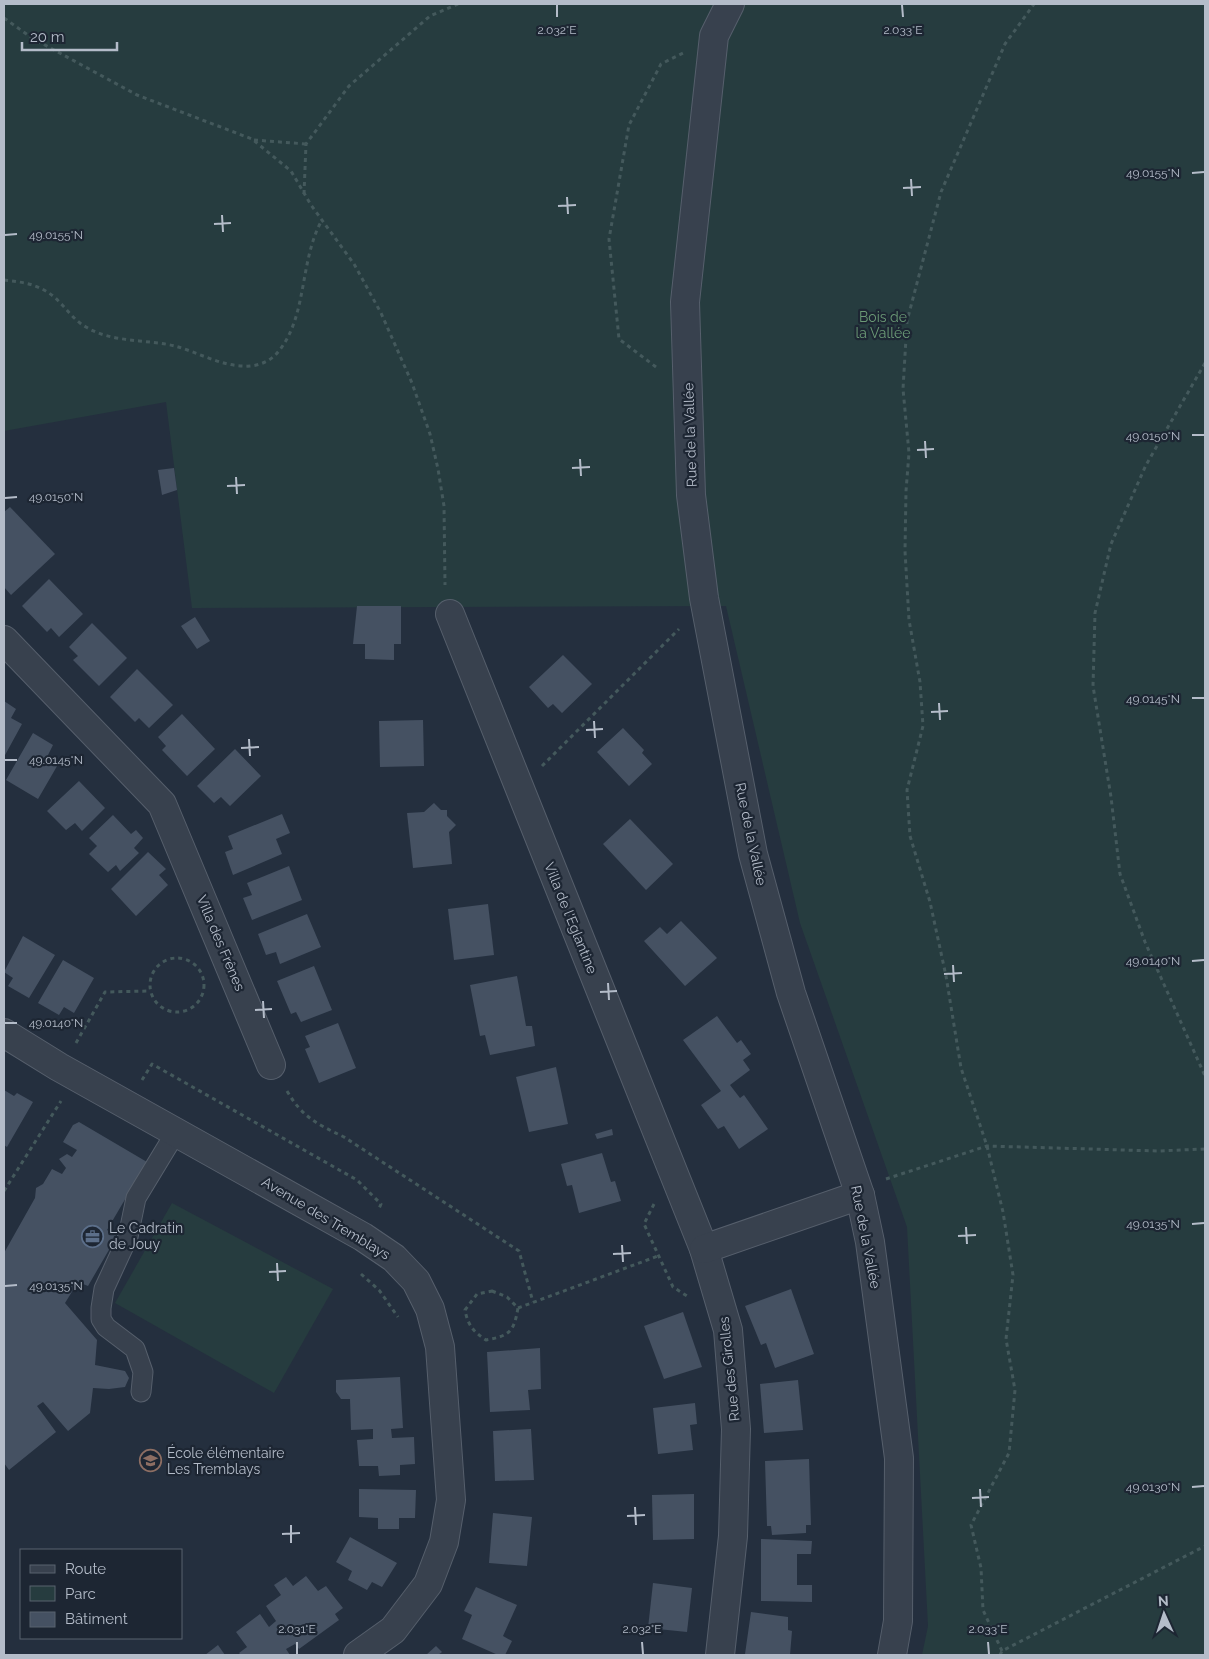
<svg xmlns="http://www.w3.org/2000/svg" width="1209" height="1659" viewBox="0 0 1209 1659" font-family="Raleway,sans-serif">
<rect width="100%" height="100%" fill="#242f3e"/>
<g fill="#263c3f">
<path d="M 4,4 L 1205,4 L 1205,1655 L 922,1655 L 928,1626 L 907,1227 L 800,923 L 726,606 L 192,608 L 166,402 L 4,431 Z"/>
<path d="M 172,1203 L 333,1289 L 274,1393 L 115,1303 Z"/>
</g>
<g fill="#455162">
<path d="M 174,468 L 177,490 L 162,495 L 158,470 Z"/>
<path d="M 10,507 L 55,554 L 11,595 L 4,587 L 4,512 Z"/>
<path d="M 49,579 L 83,614 L 59,637 L 51,628 L 47,632 L 22,606 Z"/>
<path d="M 357,606 L 401,606 L 401,644 L 394,644 L 394,660 L 365,659 L 365,644 L 353,644 Z"/>
<path d="M 195,617 L 210,641 L 197,649 L 181,626 Z"/>
<path d="M 92,623 L 127,658 L 99,686 L 73,660 L 78,656 L 69,647 Z"/>
<path d="M 563,655 L 592,684 L 562,713 L 553,704 L 548,708 L 529,687 Z"/>
<path d="M 137,669 L 173,705 L 149,728 L 139,718 L 135,722 L 110,697 Z"/>
<path d="M 4,701 L 16,709 L 11,718 L 22,724 L 4,757 Z"/>
<path d="M 182,714 L 215,749 L 187,776 L 162,750 L 166,746 L 158,737 Z"/>
<path d="M 423,720 L 424,766 L 380,767 L 379,721 Z"/>
<path d="M 623,728 L 644,750 L 642,753 L 652,764 L 629,786 L 597,752 Z"/>
<path d="M 33,733 L 53,745 L 48,755 L 60,761 L 38,799 L 6,780 Z"/>
<path d="M 235,749 L 261,776 L 230,806 L 221,797 L 214,803 L 197,786 Z"/>
<path d="M 79,781 L 105,808 L 82,831 L 75,823 L 66,830 L 47,811 Z"/>
<path d="M 434,803 L 441,810 L 447,810 L 447,816 L 456,825 L 449,832 L 452,864 L 413,868 L 407,813 L 424,812 Z"/>
<path d="M 282,814 L 290,833 L 276,839 L 282,854 L 233,875 L 225,852 L 233,849 L 228,836 Z"/>
<path d="M 113,815 L 131,834 L 136,830 L 143,838 L 134,848 L 139,853 L 120,871 L 116,865 L 108,872 L 89,854 L 97,846 L 89,838 Z"/>
<path d="M 630,819 L 673,864 L 646,890 L 603,844 Z"/>
<path d="M 148,852 L 166,869 L 159,875 L 168,885 L 136,916 L 111,889 Z"/>
<path d="M 289,866 L 302,900 L 252,920 L 243,898 L 252,895 L 247,883 Z"/>
<path d="M 488,904 L 494,955 L 454,960 L 448,909 Z"/>
<path d="M 307,914 L 321,947 L 280,964 L 276,952 L 266,955 L 258,934 Z"/>
<path d="M 681,921 L 717,958 L 685,986 L 644,941 L 660,927 L 667,934 Z"/>
<path d="M 23,936 L 55,955 L 29,998 L 8,986 L 13,978 L 4,972 Z"/>
<path d="M 63,960 L 94,978 L 74,1013 L 64,1007 L 59,1015 L 38,1003 Z"/>
<path d="M 314,966 L 332,1010 L 301,1022 L 296,1012 L 291,1014 L 277,981 Z"/>
<path d="M 517,976 L 526,1026 L 532,1026 L 535,1046 L 490,1055 L 485,1035 L 480,1036 L 470,985 Z"/>
<path d="M 717,1016 L 737,1043 L 741,1040 L 751,1054 L 743,1060 L 750,1070 L 730,1085 L 740,1098 L 744,1095 L 768,1129 L 739,1149 L 724,1126 L 718,1129 L 701,1105 L 721,1091 L 683,1040 Z"/>
<path d="M 338,1023 L 356,1068 L 319,1083 L 305,1049 L 310,1047 L 305,1036 Z"/>
<path d="M 556,1067 L 568,1124 L 529,1132 L 516,1077 Z"/>
<path d="M 4,1090 L 14,1096 L 17,1093 L 33,1102 L 7,1147 L 4,1145 Z"/>
<path d="M 79,1122 L 147,1162 L 107,1230 L 117,1236 L 88,1286 L 78,1282 L 65,1303 L 97,1340 L 95,1365 L 125,1371 L 129,1378 L 125,1387 L 109,1389 L 93,1388 L 90,1413 L 68,1431 L 43,1402 L 37,1406 L 56,1432 L 9,1470 L 4,1463 L 4,1253 L 35,1198 L 36,1188 L 43,1184 L 52,1169 L 62,1174 L 66,1168 L 59,1159 L 67,1154 L 72,1157 L 77,1150 L 63,1142 L 73,1125 Z"/>
<path d="M 612,1129 L 613,1135 L 597,1139 L 595,1134 Z"/>
<path d="M 602,1153 L 611,1182 L 615,1181 L 621,1201 L 579,1213 L 572,1185 L 567,1186 L 561,1164 Z"/>
<path d="M 791,1289 L 814,1354 L 775,1368 L 766,1343 L 761,1345 L 745,1306 Z"/>
<path d="M 683,1312 L 702,1367 L 664,1379 L 644,1326 Z"/>
<path d="M 540,1348 L 541,1389 L 528,1390 L 530,1410 L 490,1412 L 487,1352 Z"/>
<path d="M 400,1377 L 403,1428 L 391,1429 L 392,1438 L 414,1437 L 415,1464 L 400,1465 L 400,1475 L 379,1476 L 378,1466 L 359,1466 L 357,1440 L 373,1439 L 373,1429 L 351,1430 L 350,1399 L 341,1399 L 336,1392 L 336,1380 Z"/>
<path d="M 798,1380 L 803,1430 L 764,1433 L 760,1384 Z"/>
<path d="M 695,1403 L 697,1424 L 690,1425 L 693,1450 L 658,1454 L 653,1408 Z"/>
<path d="M 531,1429 L 534,1480 L 495,1481 L 493,1431 Z"/>
<path d="M 809,1459 L 811,1525 L 806,1525 L 806,1533 L 772,1535 L 771,1526 L 767,1526 L 765,1461 Z"/>
<path d="M 359,1489 L 416,1490 L 415,1518 L 399,1518 L 399,1529 L 378,1529 L 378,1518 L 359,1517 Z"/>
<path d="M 694,1494 L 694,1539 L 653,1540 L 652,1495 Z"/>
<path d="M 493,1513 L 532,1517 L 527,1566 L 489,1563 Z"/>
<path d="M 350,1537 L 397,1563 L 382,1587 L 372,1582 L 367,1590 L 348,1580 L 352,1571 L 336,1562 Z"/>
<path d="M 761,1539 L 812,1541 L 811,1554 L 797,1554 L 797,1585 L 812,1585 L 812,1602 L 761,1601 Z"/>
<path d="M 306,1576 L 318,1591 L 326,1586 L 335,1598 L 343,1608 L 335,1614 L 339,1620 L 299,1649 L 295,1644 L 286,1649 L 290,1655 L 241,1655 L 239,1653 L 247,1647 L 236,1632 L 260,1614 L 269,1627 L 276,1621 L 266,1606 L 281,1595 L 274,1585 L 286,1577 L 293,1586 Z"/>
<path d="M 653,1583 L 692,1588 L 687,1632 L 648,1628 Z"/>
<path d="M 476,1587 L 517,1605 L 503,1636 L 512,1641 L 505,1655 L 498,1655 L 462,1639 L 472,1615 L 464,1611 Z"/>
<path d="M 751,1612 L 788,1617 L 788,1630 L 792,1631 L 790,1655 L 745,1654 Z"/>
<path d="M 218,1645 L 225,1655 L 205,1655 Z"/>
<path d="M 436,1646 L 442,1652 L 438,1655 L 426,1655 Z"/>
</g>
<g fill="none" stroke-linecap="round" stroke-linejoin="round">
<defs>
<path id="lane" d="M 141,1392 L 143,1372 L 135,1349 L 106,1327 L 101,1319 L 101,1308 L 104,1289 L 128,1237 L 136,1198 L 176,1132"/>
<g id="street">
<path d="M 730,4 L 714,36 L 685,302 L 691,495 L 704,598 L 753,854 L 791,993 L 860,1195 L 870,1242 L 899,1458 L 898,1621 L 892,1655"/>
<path d="M 450,614 L 704,1249 L 728,1330 L 736,1429 L 733,1536 L 720,1655"/>
<path d="M 4,640 L 162,804 L 271,1065"/>
<path d="M 4,1033 L 59,1067 L 363,1237 L 394,1258 L 416,1281 L 430,1309 L 440,1347 L 451,1500 L 444,1542 L 428,1584 L 393,1630 L 358,1655"/>
<path d="M 704,1249 L 860,1195"/>
</g>
</defs>
<use href="#lane" stroke="#565f6c" stroke-width="21"/>
<use href="#street" stroke="#565f6c" stroke-width="30"/>
<g stroke="#44595c" stroke-width="3" stroke-dasharray="4 4" stroke-linecap="butt">
<path d="M 4,18 L 32,38 L 137,95 L 252,139 L 291,171 L 311,205 L 354,264 L 381,313 L 412,383 L 430,434 L 438,469 L 444,506 L 445,585"/>
<path d="M 254,140 L 306,144"/>
<path d="M 304,194 L 306,144 L 349,86 L 430,16 L 458,4"/>
<path d="M 4,280 C 22,282 38,284 53,296 C 65,306 73,320 86,327 C 112,343 146,339 175,346 C 197,352 221,366 244,366 C 256,367 270,362 278,352 C 308,316 299,261 322,220"/>
<path d="M 1205,363 L 1146,465 L 1111,544 L 1095,613 L 1093,686 L 1111,797 L 1120,874 L 1145,942 L 1205,1076"/>
<path d="M 656,367 L 619,339 L 609,239 L 629,125 L 661,64 L 683,53"/>
<path d="M 542,766 L 679,629"/>
<circle cx="177" cy="985" r="27"/>
<path d="M 76,1043 L 105,992 L 149,991"/>
<path d="M 142,1080 L 152,1064 L 357,1180 L 381,1204 L 378,1211"/>
<path d="M 287,1091 C 302,1117 317,1124 344,1137 L 519,1251 L 533,1302"/>
<path d="M 886,1179 L 987,1146 L 1158,1151 L 1205,1149"/>
<path d="M 4,1191 L 61,1101"/>
<path d="M 654,1204 L 644,1224 L 673,1287 L 687,1296"/>
<path d="M 361,1274 L 379,1290 L 398,1317"/>
<path d="M 492,1291 L 507,1297 L 518,1308 C 514,1331 510,1336 486,1340 C 474,1332 468,1326 465,1310 L 477,1294 Z"/>
<path d="M 518,1308 L 658,1256"/>
<path d="M 1002,1651 L 983,1610 L 981,1568 L 971,1525 L 1009,1453 L 1015,1390 L 1006,1339 L 1013,1275 L 1003,1212 L 987,1146 L 961,1068 L 946,976 L 930,902 L 910,836 L 907,790 L 923,726 L 920,682 L 909,620 L 905,551 L 906,491 L 909,453 L 903,389 L 907,321 L 941,192 L 1005,44 L 1034,4"/>
<path d="M 1000,1655 L 1002,1651 L 1205,1546"/>
</g>
<use href="#lane" stroke="#38414e" stroke-width="19"/>
<use href="#street" stroke="#38414e" stroke-width="28"/>
</g>
<path fill="none" stroke="#b4bcc9" stroke-width="2" d="M 557,5 L 557,17M 902,5 L 903,17M 1192,173 L 1204,172M 911,179 L 912,196M 903,188 L 921,187M 567,197 L 568,214M 558,206 L 576,205M 222,215 L 223,232M 214,224 L 231,223M 5,235 L 17,234M 1192,435 L 1204,435M 925,441 L 926,458M 917,450 L 934,449M 580,459 L 581,476M 572,468 L 590,467M 236,477 L 237,494M 227,486 L 245,485M 5,498 L 17,497M 1192,698 L 1204,698M 939,703 L 940,720M 931,712 L 948,711M 594,721 L 595,738M 586,730 L 603,729M 249,739 L 250,756M 241,748 L 259,747M 5,760 L 17,760M 1192,961 L 1204,960M 953,965 L 954,982M 944,974 L 962,973M 608,983 L 609,1000M 600,992 L 617,991M 263,1001 L 264,1018M 255,1010 L 272,1009M 5,1023 L 17,1023M 1192,1224 L 1204,1223M 966,1227 L 967,1244M 958,1236 L 976,1235M 622,1245 L 623,1262M 613,1254 L 631,1253M 277,1263 L 278,1281M 269,1272 L 286,1271M 5,1286 L 17,1285M 1192,1487 L 1204,1486M 980,1489 L 981,1507M 972,1498 L 989,1497M 635,1507 L 636,1525M 627,1516 L 645,1515M 291,1525 L 291,1543M 282,1534 L 300,1533M 297,1642 L 297,1654M 642,1642 L 643,1654M 988,1642 L 989,1654"/>
<defs>
<symbol id="office-ring" viewBox="-11 -11 22 22"><circle r="9.5" fill="#1d2633" stroke="#5c6f8a" stroke-width="1.5"/><path d="M-6-3h4V-5.5h4V-3h4V5H-6ZM-1-4.5V-3h2v-1.5ZM-6 0V1H6V0Z" fill="#5c6f8a"/></symbol>
<symbol id="school-ring" viewBox="-11 -11 22 22"><circle r="9.5" fill="#1d2633" stroke="#8d6e63" stroke-width="1.5"/><path d="M0-5L7-2L0 1L-7-2ZM-4 1L0 2.5L4 1V4Q0 6-4 4Z" fill="#8d6e63"/></symbol>
</defs>
<g fill-rule="evenodd">
<use href="#office-ring" x="80" y="1224" width="25" height="25"/>
<use href="#school-ring" x="138" y="1448" width="25" height="25"/>
</g>
<g text-anchor="middle" dominant-baseline="central" stroke-width="4.5" stroke-linejoin="round" paint-order="stroke">
<g font-size="14" fill="#6b9a76" stroke="#1d2633">
<text x="883" y="317">Bois de<tspan x="883" dy="16">la Vallée</tspan></text>
</g>
<g font-size="14" fill="#b4bcc9" stroke="#1d2633">
<text transform="translate(690 435) rotate(-92)">Rue de la Vallée</text>
<text transform="translate(751 834) rotate(78)">Rue de la Vallée</text>
<text transform="translate(571 918) rotate(68)">Villa de l'Eglantine</text>
<text transform="translate(221 943) rotate(67)">Villa des Frênes</text>
<text transform="translate(326 1218) rotate(31)">Avenue des Tremblays</text>
<text transform="translate(866 1237) rotate(79)">Rue de la Vallée</text>
<text transform="translate(729 1369) rotate(-96)">Rue des Girolles</text>
</g>
<g font-size="14" fill="#b4bcc9" stroke="#1d2633" text-anchor="start">
<text x="109" y="1228">Le Cadratin<tspan x="109" dy="16">de Jouy</tspan></text>
<text x="167" y="1453">École élémentaire<tspan x="167" dy="16">Les Tremblays</tspan></text>
</g>
</g>
<g font-size="12" text-anchor="middle" fill="#b4bcc9" stroke="#1d2633" stroke-width="4.5" stroke-linejoin="round" paint-order="stroke">
<text x="557" y="34">2.032°E</text>
<text x="903" y="34">2.033°E</text>
<text x="1153" y="177">49.0155°N</text>
<text x="56" y="239">49.0155°N</text>
<text x="1153" y="440">49.0150°N</text>
<text x="56" y="501">49.0150°N</text>
<text x="1153" y="703">49.0145°N</text>
<text x="56" y="764">49.0145°N</text>
<text x="1153" y="965">49.0140°N</text>
<text x="56" y="1027">49.0140°N</text>
<text x="1153" y="1228">49.0135°N</text>
<text x="56" y="1290">49.0135°N</text>
<text x="1153" y="1491">49.0130°N</text>
<text x="297" y="1633">2.031°E</text>
<text x="642" y="1633">2.032°E</text>
<text x="988" y="1633">2.033°E</text>
</g>
<rect width="1209" height="1659" fill="none" stroke="#b4bcc9" stroke-width="10"/>
<rect x="20" y="1549" width="162" height="90" fill="#1d2633" stroke="#59626f"/>
<rect x="30" y="1565" width="25" height="8" fill="#38414e" stroke="#59626f"/>
<text x="65" y="1574" font-size="15" fill="#b4bcc9">Route</text>
<rect x="30" y="1586" width="25" height="15" fill="#263c3f" stroke="#59626f"/>
<text x="65" y="1599" font-size="15" fill="#b4bcc9">Parc</text>
<rect x="30" y="1612" width="25" height="15" fill="#455162" stroke="#59626f"/>
<text x="65" y="1624" font-size="15" fill="#b4bcc9">Bâtiment</text>
<g transform="translate(1164 1614) rotate(357)" stroke="#1d2633" stroke-width="4" paint-order="stroke">
<path d="M0-4L9 19L0 12L-9 19Z" fill="#b4bcc9"/>
<text y="-8" font-size="14" font-weight="bold" text-anchor="middle" fill="#b4bcc9">N</text>
</g>
<path d="M22 42v8h95v-8" fill="none" stroke="#b4bcc9" stroke-width="2.5"/>
<text x="30" y="42" font-size="15" fill="#b4bcc9" stroke="#1d2633" stroke-width="4" paint-order="stroke">20 m</text>
</svg>
